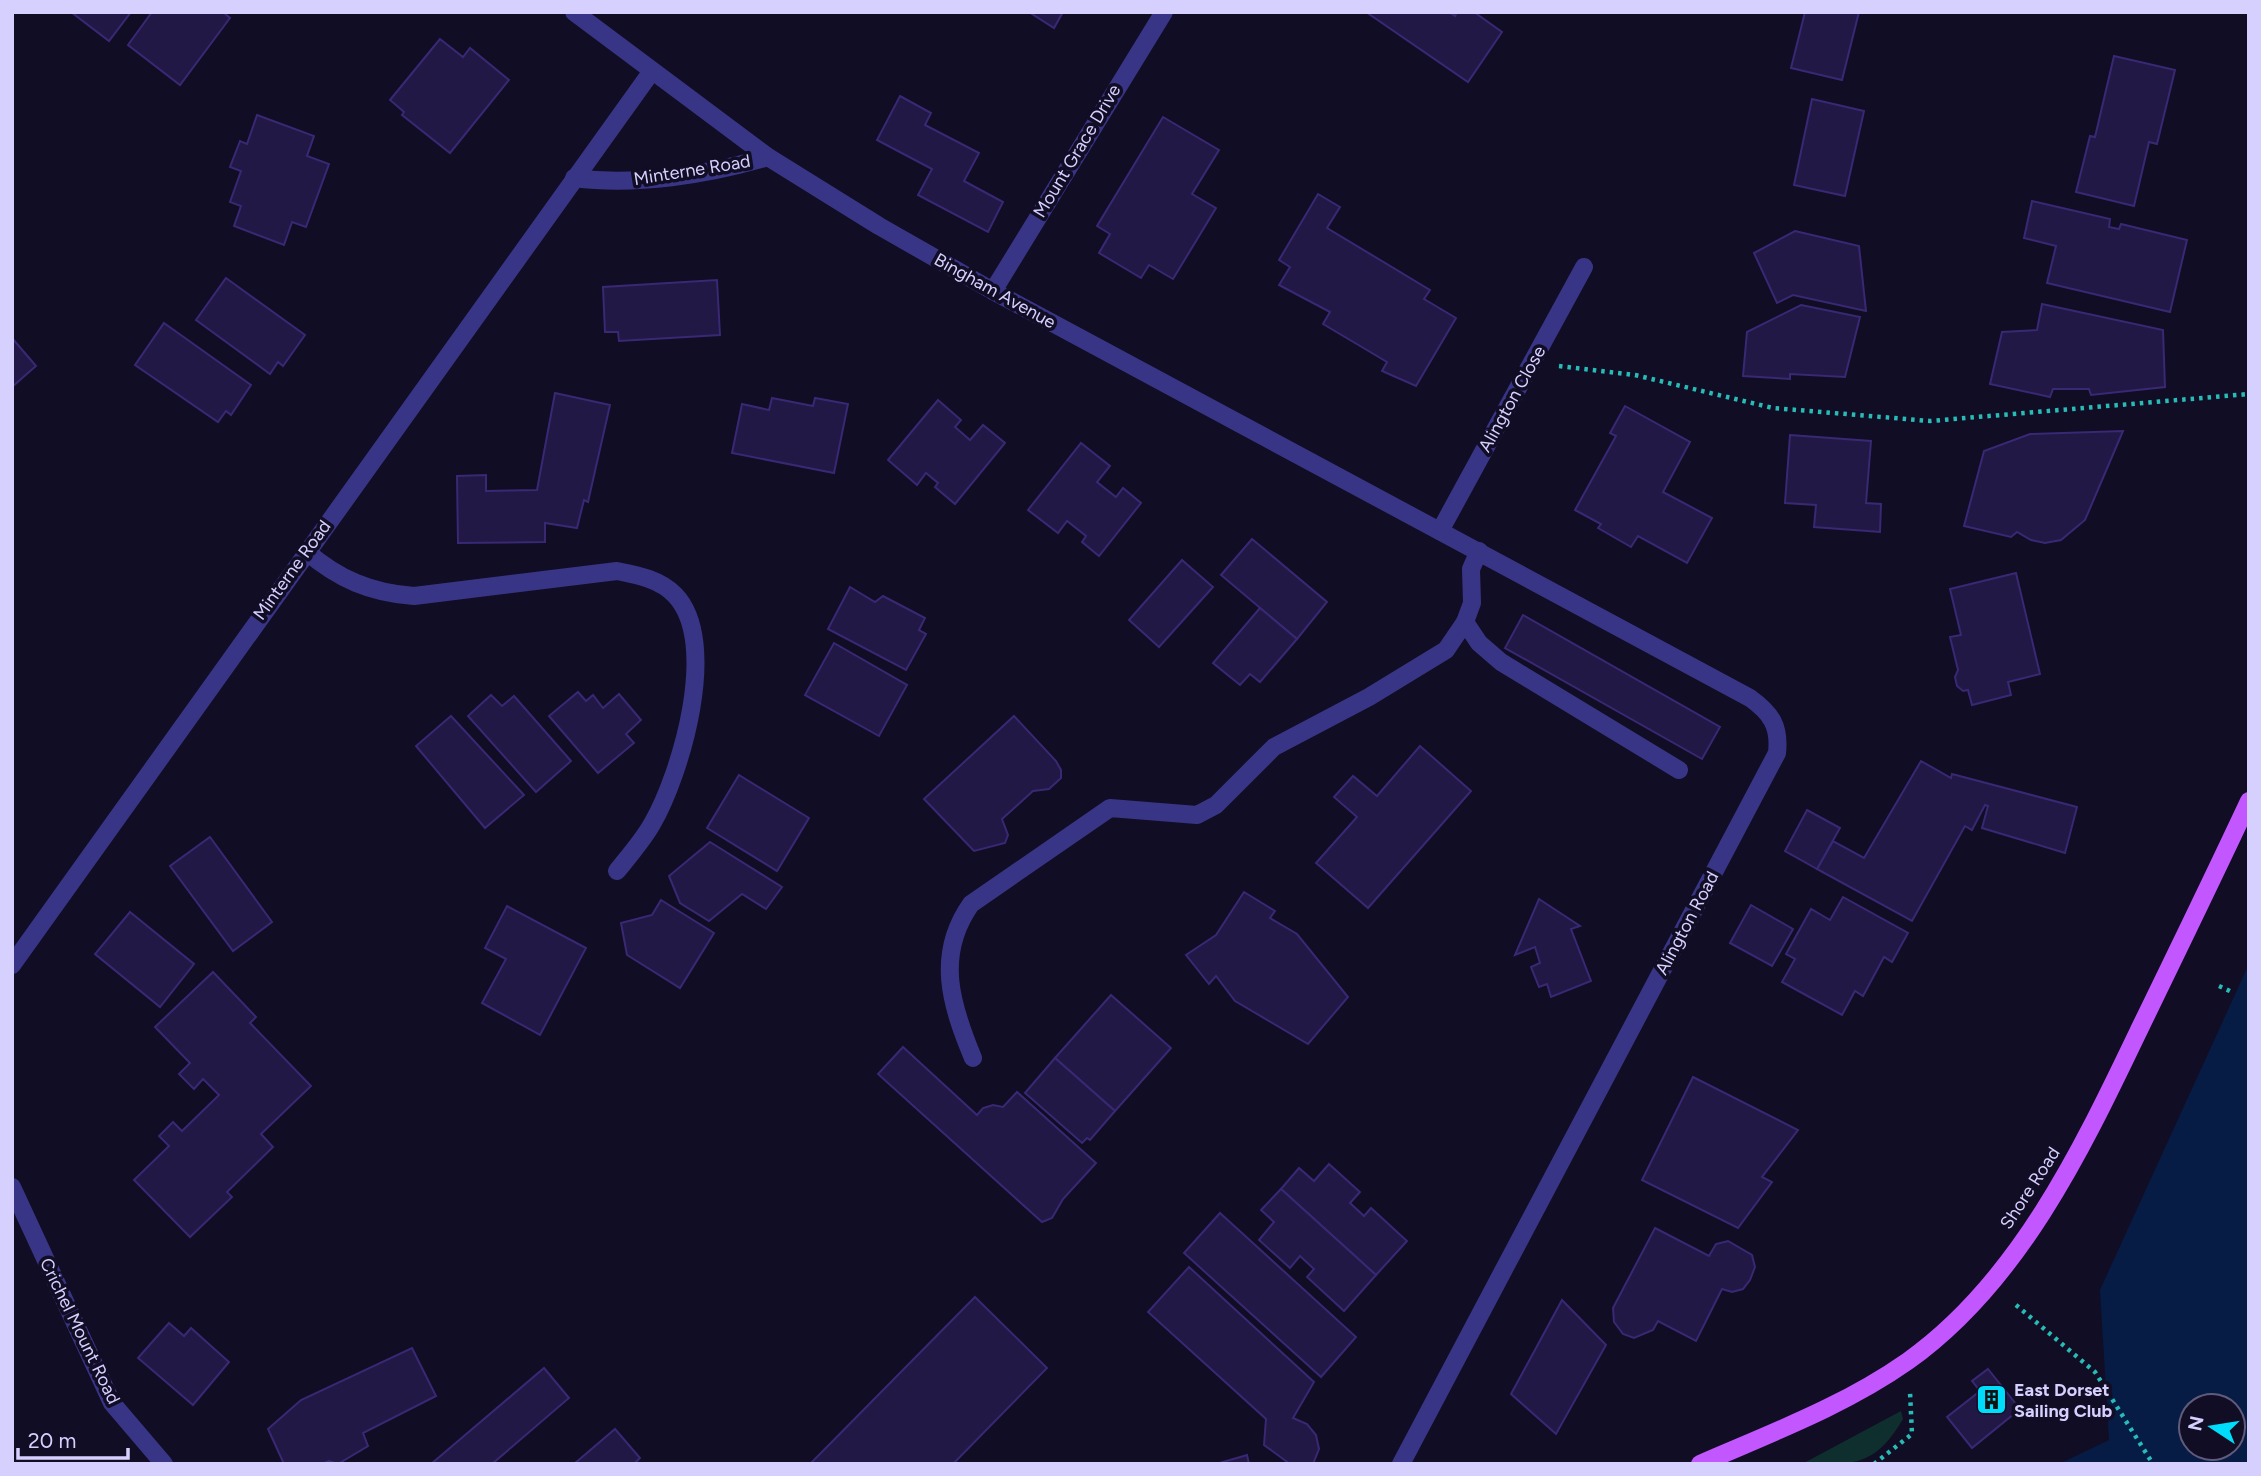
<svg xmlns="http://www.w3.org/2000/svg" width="2261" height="1476" viewBox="0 0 2261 1476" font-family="Figtree,sans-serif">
<rect width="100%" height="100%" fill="#110d24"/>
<path fill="#0f2f2e" d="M 1901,1411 L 1903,1419 C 1874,1468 1854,1464 1802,1464 Z"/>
<path fill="#061c44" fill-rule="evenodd" d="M 2249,964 L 2249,1464 L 2059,1464 L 2109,1440 L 2100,1290 ZM 2191,1406 L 2233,1406 L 2233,1448 L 2191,1448 Z"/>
<g fill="#221846" stroke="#392874" stroke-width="2">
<path d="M 71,12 L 131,12 L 109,41 Z"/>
<path d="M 152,12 L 223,12 L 230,18 L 180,85 L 128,45 Z"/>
<path d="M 1029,12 L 1063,12 L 1054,28 Z"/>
<path d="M 1366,12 L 1449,12 L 1455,16 L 1457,12 L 1474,12 L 1502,32 L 1468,82 Z"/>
<path d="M 1805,12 L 1859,12 L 1842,80 L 1791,68 Z"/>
<path d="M 440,39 L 463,57 L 470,48 L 509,80 L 450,153 L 402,115 L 404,112 L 390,100 Z"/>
<path d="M 2114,56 L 2175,70 L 2157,144 L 2149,142 L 2134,206 L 2076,192 L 2090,136 L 2095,137 Z"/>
<path d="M 900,96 L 931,113 L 925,125 L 979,153 L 964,181 L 1003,202 L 988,232 L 918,195 L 932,169 L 877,140 Z"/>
<path d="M 1812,99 L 1864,111 L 1845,196 L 1794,185 Z"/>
<path d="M 257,115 L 314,136 L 307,156 L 329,164 L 306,227 L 292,222 L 284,245 L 234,226 L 241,206 L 230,202 L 241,171 L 230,167 L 240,141 L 247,144 Z"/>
<path d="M 1163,117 L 1219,150 L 1192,194 L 1216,208 L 1173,279 L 1149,265 L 1141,278 L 1099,253 L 1110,234 L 1097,226 Z"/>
<path d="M 1318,194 L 1340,207 L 1327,228 L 1430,290 L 1424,299 L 1456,318 L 1416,386 L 1382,371 L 1387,362 L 1323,324 L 1330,312 L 1279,285 L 1290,267 L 1279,260 Z"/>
<path d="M 2032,201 L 2110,219 L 2109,227 L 2119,229 L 2121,224 L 2187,240 L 2170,312 L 2047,283 L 2056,246 L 2024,238 Z"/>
<path d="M 1795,231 L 1859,246 L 1866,311 L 1793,295 L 1777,303 L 1754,253 Z"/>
<path d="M 226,278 L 305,335 L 283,366 L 278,362 L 270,374 L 196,320 Z"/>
<path d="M 717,280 L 720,335 L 619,341 L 618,332 L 605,332 L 603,287 Z"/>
<path d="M 2042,304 L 2163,330 L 2165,387 L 2091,395 L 2089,389 L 2053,389 L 2050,397 L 1990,384 L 2002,332 L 2037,330 Z"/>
<path d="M 1801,305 L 1860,317 L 1845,377 L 1790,374 L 1790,379 L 1743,376 L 1747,332 Z"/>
<path d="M 164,323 L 251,385 L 231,415 L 226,411 L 218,422 L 135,365 Z"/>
<path d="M 12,338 L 36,366 L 12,387 Z"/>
<path d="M 555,393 L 610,405 L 588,502 L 584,500 L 577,528 L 545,523 L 545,542 L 458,543 L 457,476 L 486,475 L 486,491 L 537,490 Z"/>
<path d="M 772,398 L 813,406 L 815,398 L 848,404 L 834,473 L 732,453 L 742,404 L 769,410 Z"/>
<path d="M 938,400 L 961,420 L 955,427 L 970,440 L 983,425 L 1005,443 L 955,504 L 935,487 L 938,483 L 926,473 L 917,485 L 888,460 Z"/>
<path d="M 1625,406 L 1690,442 L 1663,492 L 1712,518 L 1687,563 L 1638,536 L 1631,547 L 1598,528 L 1601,524 L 1575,510 L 1616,436 L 1610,433 Z"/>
<path d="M 2123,431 L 2085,520 L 2061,540 L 2045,543 L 2031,540 L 2017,532 L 2011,537 L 1964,526 L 1984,451 L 2030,434 Z"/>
<path d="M 1790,435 L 1871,441 L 1866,503 L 1881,504 L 1880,532 L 1814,527 L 1816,505 L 1785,503 Z"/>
<path d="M 1081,443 L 1110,466 L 1097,482 L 1116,497 L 1123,488 L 1141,503 L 1099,556 L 1082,542 L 1086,536 L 1067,521 L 1058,533 L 1028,510 Z"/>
<path d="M 1252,539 L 1327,602 L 1297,639 L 1221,575 Z"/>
<path d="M 1182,560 L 1213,587 L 1159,647 L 1129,620 Z"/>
<path d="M 2016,573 L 2040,674 L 2008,682 L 2011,695 L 1972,705 L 1968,690 L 1963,691 L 1957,686 L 1955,677 L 1958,670 L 1950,637 L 1961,635 L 1950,589 Z"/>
<path d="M 850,587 L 875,602 L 883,596 L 925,618 L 919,630 L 926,634 L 906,670 L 828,629 Z"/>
<path d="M 1260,608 L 1297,639 L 1260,682 L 1250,674 L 1240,685 L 1213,663 Z"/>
<path d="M 1523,615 L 1720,727 L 1702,759 L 1505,648 Z"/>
<path d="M 834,643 L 907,685 L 879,736 L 805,695 Z"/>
<path d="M 578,692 L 586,701 L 593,695 L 603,708 L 619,694 L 641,720 L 626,734 L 634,743 L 598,773 L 549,716 Z"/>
<path d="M 491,695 L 502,706 L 514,696 L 571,761 L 536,792 L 468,716 Z"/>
<path d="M 451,716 L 524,795 L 485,828 L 416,746 Z"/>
<path d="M 1014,716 L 1056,761 L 1061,770 L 1061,778 L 1049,789 L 1033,791 L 1002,819 L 1008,835 L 1005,843 L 974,851 L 924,799 Z"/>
<path d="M 1420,746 L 1471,791 L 1368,908 L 1316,863 L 1357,817 L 1334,797 L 1353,776 L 1377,796 Z"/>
<path d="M 1921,761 L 1951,778 L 1952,774 L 2077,807 L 2065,853 L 1982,828 L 1988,806 L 1985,805 L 1972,830 L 1965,826 L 1912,921 L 1817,869 L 1833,841 L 1864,858 Z"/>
<path d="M 739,775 L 809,818 L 777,871 L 707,828 Z"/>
<path d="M 1807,810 L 1840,828 L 1817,869 L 1785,851 Z"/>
<path d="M 210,837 L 272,922 L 233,951 L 170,866 Z"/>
<path d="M 710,842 L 782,887 L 766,909 L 742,894 L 709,921 L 680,903 L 669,876 Z"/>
<path d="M 1244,892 L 1275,911 L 1270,918 L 1297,934 L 1348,997 L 1308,1044 L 1235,1001 L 1216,976 L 1209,984 L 1186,955 L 1216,935 Z"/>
<path d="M 1843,897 L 1908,933 L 1892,962 L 1884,957 L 1863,996 L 1855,991 L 1842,1015 L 1782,982 L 1795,959 L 1786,954 L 1811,909 L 1830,920 Z"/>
<path d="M 1539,899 L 1580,926 L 1571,929 L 1591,981 L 1551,997 L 1547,984 L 1539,987 L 1531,967 L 1540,963 L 1535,947 L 1515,955 Z"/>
<path d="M 661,900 L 714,933 L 680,988 L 627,955 L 621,923 L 652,915 Z"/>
<path d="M 1751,905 L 1793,929 L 1772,966 L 1730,943 Z"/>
<path d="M 507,906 L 586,948 L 540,1035 L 482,1003 L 506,959 L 485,948 Z"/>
<path d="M 130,912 L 194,964 L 160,1007 L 95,954 Z"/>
<path d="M 213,972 L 256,1017 L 250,1023 L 311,1086 L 261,1134 L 273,1147 L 227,1192 L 232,1197 L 190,1237 L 134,1180 L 169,1146 L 159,1136 L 173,1122 L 182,1131 L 219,1095 L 203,1079 L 194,1089 L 179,1074 L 190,1063 L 155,1027 Z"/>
<path d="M 1111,995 L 1171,1048 L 1115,1111 L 1055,1058 Z"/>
<path d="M 903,1047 L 977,1115 L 983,1108 L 993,1105 L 1003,1107 L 1017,1092 L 1096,1163 L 1063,1199 L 1052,1218 L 1042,1222 L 878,1074 Z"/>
<path d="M 1055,1058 L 1115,1111 L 1090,1140 L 1087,1138 L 1082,1143 L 1025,1093 Z"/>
<path d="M 1693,1077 L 1798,1130 L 1762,1177 L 1772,1182 L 1738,1228 L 1642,1180 Z"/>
<path d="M 1329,1164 L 1360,1192 L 1350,1203 L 1364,1216 L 1371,1208 L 1407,1241 L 1376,1275 L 1281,1189 L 1299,1168 L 1314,1181 Z"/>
<path d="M 1281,1189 L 1376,1275 L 1344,1311 L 1307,1277 L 1314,1269 L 1300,1256 L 1290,1268 L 1259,1240 L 1274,1222 L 1261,1210 Z"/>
<path d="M 1220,1213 L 1356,1337 L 1321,1377 L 1184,1253 Z"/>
<path d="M 1655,1228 L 1709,1256 L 1716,1244 L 1728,1241 L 1752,1255 L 1755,1267 L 1750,1280 L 1743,1289 L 1732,1292 L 1722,1289 L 1696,1341 L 1658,1321 L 1653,1330 L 1634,1338 L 1623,1334 L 1614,1322 L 1613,1308 Z"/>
<path d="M 1189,1267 L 1314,1382 L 1293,1418 L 1307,1424 L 1316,1435 L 1319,1449 L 1313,1464 L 1290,1464 L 1264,1445 L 1266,1419 L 1148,1312 Z"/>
<path d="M 975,1297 L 1047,1368 L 953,1464 L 810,1464 Z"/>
<path d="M 1562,1300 L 1606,1345 L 1556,1434 L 1511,1394 Z"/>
<path d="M 169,1323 L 184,1336 L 191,1328 L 229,1362 L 193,1405 L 138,1358 Z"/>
<path d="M 412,1348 L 436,1396 L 363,1433 L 368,1446 L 338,1464 L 329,1461 L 322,1464 L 284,1464 L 268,1429 L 301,1400 Z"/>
<path d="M 544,1368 L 569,1398 L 492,1464 L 431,1464 Z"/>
<path d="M 1988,1369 L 2020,1409 L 1972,1448 L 1947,1417 L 1980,1391 L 1972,1381 Z"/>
<path d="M 615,1429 L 640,1458 L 634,1464 L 574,1464 Z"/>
<path d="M 1247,1455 L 1249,1464 L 1216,1464 Z"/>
</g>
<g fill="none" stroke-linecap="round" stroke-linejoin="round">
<g stroke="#27bcb6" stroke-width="4.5" stroke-dasharray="3.5 5" stroke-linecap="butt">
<path d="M 1559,366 L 1635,375 L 1773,408 L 1930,421 L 2249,394"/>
<path d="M 2219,986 L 2234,993"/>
<path d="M 2016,1305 L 2095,1372 L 2153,1464"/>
<path d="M 1874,1464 L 1912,1434 L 1910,1392"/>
</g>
<g stroke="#393586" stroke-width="18">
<path d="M 574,12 L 768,157 L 879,226 L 993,291 L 1750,698 C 1771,713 1780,726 1777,753 L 1401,1464"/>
<path d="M 574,178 C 636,186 707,175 768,157"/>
<path d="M 993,291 L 1164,12"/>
<path d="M 1440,531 L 1584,267"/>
<path d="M 306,551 C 338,579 371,593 414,596 L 617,571 C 637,575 660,579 675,595 C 720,642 681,774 652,824 C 643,840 629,856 617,871"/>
<path d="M 1465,622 L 1479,643 L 1501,662 L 1679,770"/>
<path d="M 12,965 L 652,71"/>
<path d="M 973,1058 C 951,1005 935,955 971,904 L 1110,808 L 1197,815 L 1216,805 L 1274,747 L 1369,697 L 1446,650 L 1465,622 L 1472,603 L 1471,569 L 1479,551"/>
<path d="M 12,1187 L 112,1403 L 164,1464"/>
</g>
<path stroke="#c357ff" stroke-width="18" d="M 1700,1464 C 1771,1433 1844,1406 1908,1361 C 2019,1282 2082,1149 2139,1030 C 2176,954 2213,878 2249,801"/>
</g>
<defs>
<symbol id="building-square" viewBox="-11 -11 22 22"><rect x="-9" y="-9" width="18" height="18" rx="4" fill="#00ddfb" stroke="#110d24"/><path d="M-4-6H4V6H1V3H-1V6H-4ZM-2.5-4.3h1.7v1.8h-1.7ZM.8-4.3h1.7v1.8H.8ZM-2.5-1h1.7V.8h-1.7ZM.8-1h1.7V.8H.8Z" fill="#111"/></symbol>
</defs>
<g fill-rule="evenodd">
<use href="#building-square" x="1974" y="1382" width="35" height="35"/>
</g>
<g text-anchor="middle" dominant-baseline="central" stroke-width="7" stroke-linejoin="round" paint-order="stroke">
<g font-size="18" fill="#d6d0ff" stroke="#110d24">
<text transform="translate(1077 151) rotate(-59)">Mount Grace Drive</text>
<text transform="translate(692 170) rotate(-9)">Minterne Road</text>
<text transform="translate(995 291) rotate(29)">Bingham Avenue</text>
<text transform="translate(1512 399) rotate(-61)">Alington Close</text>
<text transform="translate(292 570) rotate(-54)">Minterne Road</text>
<text transform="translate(1687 923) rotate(-62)">Alington Road</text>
<text transform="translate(2030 1188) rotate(-57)">Shore Road</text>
<text transform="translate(80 1331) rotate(64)">Crichel Mount Road</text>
</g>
<g font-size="18" font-weight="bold" fill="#d6d0ff" stroke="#110d24" text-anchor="start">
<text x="2014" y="1390">East Dorset<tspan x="2014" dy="21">Sailing Club</tspan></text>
</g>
</g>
<rect width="2261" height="1476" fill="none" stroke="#d6d0ff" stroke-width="28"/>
<g transform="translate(2212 1427) rotate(282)"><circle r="33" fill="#110d24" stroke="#605b7c" stroke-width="2"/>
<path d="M0-5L12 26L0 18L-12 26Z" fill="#00ddfb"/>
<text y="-10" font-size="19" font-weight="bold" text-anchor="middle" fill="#d6d0ff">N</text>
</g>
<path d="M18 1448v10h110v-10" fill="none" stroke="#d6d0ff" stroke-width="3.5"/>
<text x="28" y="1448" font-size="21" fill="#d6d0ff" stroke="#110d24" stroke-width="5" paint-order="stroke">20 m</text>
</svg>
